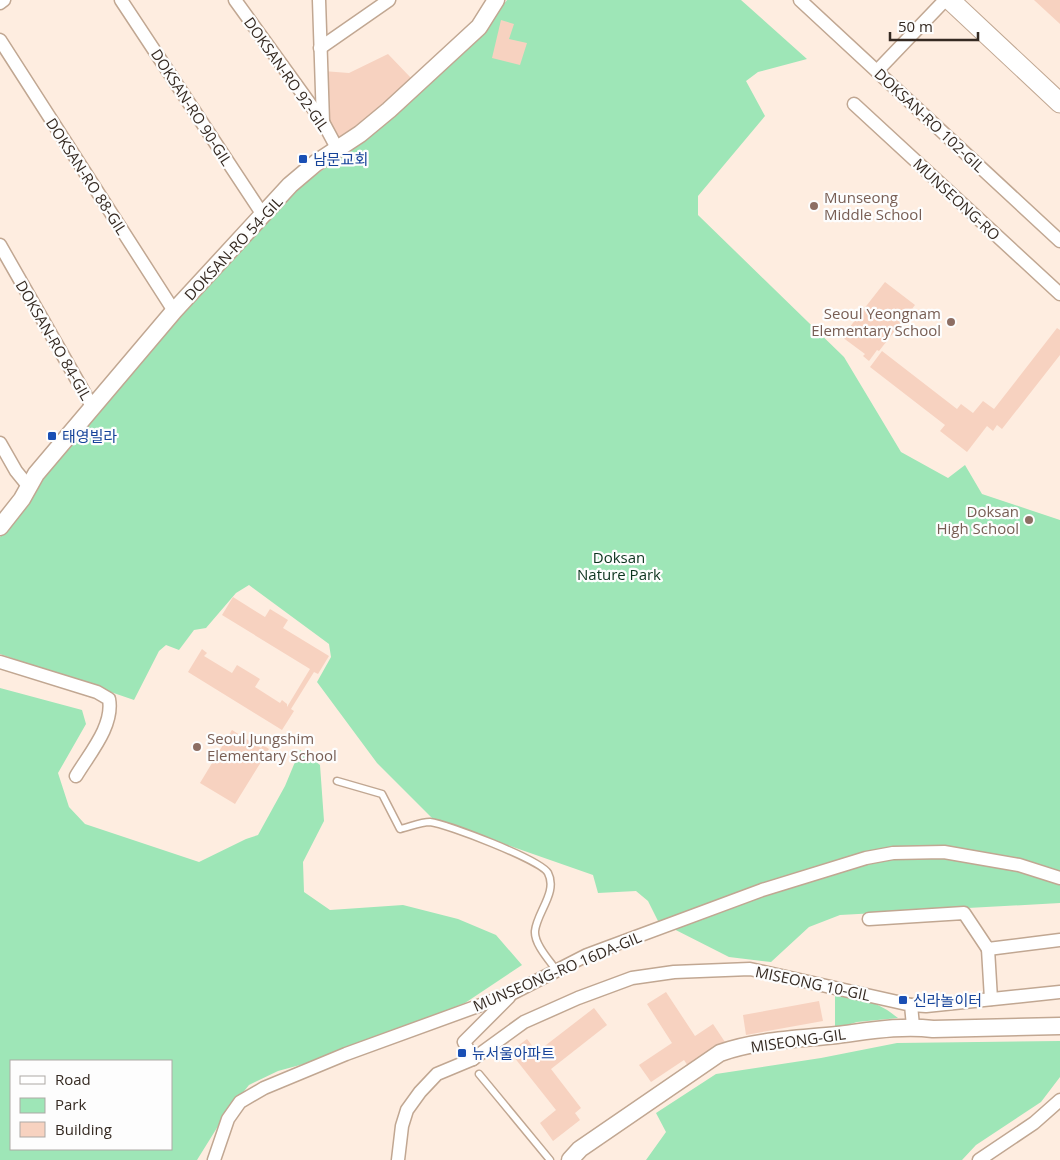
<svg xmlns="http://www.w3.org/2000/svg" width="1060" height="1160" viewBox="0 0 1060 1160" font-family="'Open Sans','Noto Sans KR',sans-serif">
<rect width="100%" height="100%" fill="#feede0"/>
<g fill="#9ee6b7" fill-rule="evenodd">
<path d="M 507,0 L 741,0 L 807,59 L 758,72 L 746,81 L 765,116 L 698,196 L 698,215 L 844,357 L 901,452 L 948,478 L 965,465 L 982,494 L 1060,520 L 1060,903 L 840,915 L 809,927 L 771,962 L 729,957 L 658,921 L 648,901 L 636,891 L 598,893 L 593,875 L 433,819 L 377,763 L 317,682 L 331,657 L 329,644 L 249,585 L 236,593 L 206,628 L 194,630 L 179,650 L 166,645 L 159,651 L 134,700 L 0,654 L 0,537 L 13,523 L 34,490 L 147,351 L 278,209 L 301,186 L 371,134 L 486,27 Z"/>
<path d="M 0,688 L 82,710 L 86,724 L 58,773 L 69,807 L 85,824 L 199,862 L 246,839 L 258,835 L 285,786 L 300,750 L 320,765 L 324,821 L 303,862 L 304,892 L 330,910 L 403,905 L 458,919 L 496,935 L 522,965 L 465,1003 L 322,1059 L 278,1071 L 249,1085 L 225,1115 L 197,1160 L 0,1160 ZM 11,1061 L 171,1061 L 171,1149 L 11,1149 Z"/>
<path d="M 835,994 C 859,997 879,1002 898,1018 L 857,1022 L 835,1029 Z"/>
<path d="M 1060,1041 L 1060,1077 L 1041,1102 L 976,1145 L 962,1160 L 646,1160 L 666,1132 L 656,1113 L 716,1074 L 821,1058 L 897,1043 Z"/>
</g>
<g fill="#f7d2c0">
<path d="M 1034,0 L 1060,0 L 1060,24 Z"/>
<path d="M 501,20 L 514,24 L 509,39 L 527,43 L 520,65 L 492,58 Z"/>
<path d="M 388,54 L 411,78 L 360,126 L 339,141 L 324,121 L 323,71 L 349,73 Z"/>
<path d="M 885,282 L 915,305 L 879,351 L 877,350 L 869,361 L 863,356 L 865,354 L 842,337 Z"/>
<path d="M 1057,328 L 1060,330 L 1060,355 L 1002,429 L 997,425 L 993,431 L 987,426 L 967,452 L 940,431 L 945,425 L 870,367 L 882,351 L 957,409 L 961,404 L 973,413 L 983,401 L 994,409 Z"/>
<path d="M 233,597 L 265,617 L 270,609 L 288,620 L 283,628 L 329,656 L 318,674 L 314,672 L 291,709 L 294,711 L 282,730 L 188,672 L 202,649 L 207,653 L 204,656 L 232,673 L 237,665 L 260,679 L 255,687 L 280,703 L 282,700 L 287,704 L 287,707 L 310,669 L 222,615 Z"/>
<path d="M 232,730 L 261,748 L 263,745 L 269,749 L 235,804 L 200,783 Z"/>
<path d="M 666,992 L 695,1036 L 713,1024 L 725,1042 L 688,1066 L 684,1060 L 651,1082 L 639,1065 L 672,1043 L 647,1004 Z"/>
<path d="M 819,1001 L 823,1021 L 746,1035 L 743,1015 Z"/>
<path d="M 594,1008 L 607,1025 L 551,1069 L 581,1108 L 575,1113 L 580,1120 L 553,1141 L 540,1123 L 556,1110 L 510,1052 L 527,1039 L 537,1052 Z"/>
</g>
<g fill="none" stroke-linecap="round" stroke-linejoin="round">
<defs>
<g id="service">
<path d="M 337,781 L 382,794 L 400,829 C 409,827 421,822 430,822 C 447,824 541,860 548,873 C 558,892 537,912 535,931 C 534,944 550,961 557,971"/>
<path d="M 479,1074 L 550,1160"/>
</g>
<g id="minor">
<path d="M 121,0 L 263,215"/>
<path d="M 235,0 L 323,122 L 338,150"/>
<path d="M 319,0 L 323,122"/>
<path d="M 800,0 L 1060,241"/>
<path d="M 0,3 L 4,0"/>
<path d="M 0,40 L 174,311"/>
<path d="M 320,48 L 389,0"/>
<path d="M 877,71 L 945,0"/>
<path d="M 854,104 L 1060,294"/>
<path d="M 0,245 L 93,408"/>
<path d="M 0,443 L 16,471 L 29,487"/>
<path d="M 0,662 L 97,692 L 109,699 C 114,726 89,754 76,776"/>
<path d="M 869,919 L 964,913 L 988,949 L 1060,940"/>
<path d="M 988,949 L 991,999"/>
<path d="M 911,1005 L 926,1006 L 1060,992"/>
<path d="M 473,1059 L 464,1042 L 509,997"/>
<path d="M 214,1160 L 228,1119 L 240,1102 L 264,1088 L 346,1054 L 511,994 L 587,955 L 762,890 L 866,858 L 893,853 L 944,852 L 1019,865 L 1060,878"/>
<path d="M 398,1160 L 402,1126 L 407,1110 L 420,1092 L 437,1074 L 473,1059 L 524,1022 L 578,998 L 632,978 L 674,972 L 750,969 L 911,1005 L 913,1026"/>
<path d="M 979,1160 L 1034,1123 L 1060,1100"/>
</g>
<g id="tertiary">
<path d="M 0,527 L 22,499 L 36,474 L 174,311 L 290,185 L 316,163 L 360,134 L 389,110 L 479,27 L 496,0"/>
<path d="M 570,1160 L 580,1149 L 720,1053 C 756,1040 799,1039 837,1035 C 869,1031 901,1025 933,1029 L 1060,1026"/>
</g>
<path id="secondary" d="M 950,0 L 1060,103"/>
</defs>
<use href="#service" stroke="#c1a792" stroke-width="9"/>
<use href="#minor" stroke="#c1a792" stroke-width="15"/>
<use href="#tertiary" stroke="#c1a792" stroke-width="19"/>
<use href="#secondary" stroke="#c1a792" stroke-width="21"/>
<use href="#service" stroke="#fff" stroke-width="6"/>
<use href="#minor" stroke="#fff" stroke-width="12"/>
<use href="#tertiary" stroke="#fff" stroke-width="16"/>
<use href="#secondary" stroke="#fff" stroke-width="19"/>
</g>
<g fill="#1a4fb4" stroke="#fdfdfd" stroke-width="2">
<rect x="298" y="154" width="10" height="10" rx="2.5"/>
<rect x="47" y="431" width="10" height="10" rx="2.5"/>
<rect x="898" y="995" width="10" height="10" rx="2.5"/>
<rect x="457" y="1048" width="10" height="10" rx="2.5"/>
</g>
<g fill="#8d6e63" stroke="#fdfdfd" stroke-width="2">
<circle cx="814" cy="206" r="5"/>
<circle cx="951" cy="322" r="5"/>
<circle cx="1029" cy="520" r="5"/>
<circle cx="197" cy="747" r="5"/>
</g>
<g text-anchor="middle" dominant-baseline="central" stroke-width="4.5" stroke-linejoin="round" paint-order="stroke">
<g font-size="15" fill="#352a22" stroke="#fdfdfd">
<text transform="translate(287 74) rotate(55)">DOKSAN-RO 92-GIL</text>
<text transform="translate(192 107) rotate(57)">DOKSAN-RO 90-GIL</text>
<text transform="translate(930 120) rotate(43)">DOKSAN-RO 102-GIL</text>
<text transform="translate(87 176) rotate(57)">DOKSAN-RO 88-GIL</text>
<text transform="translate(957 199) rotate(43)">MUNSEONG-RO</text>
<text transform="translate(233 248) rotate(-47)">DOKSAN-RO 54-GIL</text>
<text transform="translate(54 340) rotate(60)">DOKSAN-RO 84-GIL</text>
<text transform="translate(557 971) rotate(-23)">MUNSEONG-RO 16DA-GIL</text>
<text transform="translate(813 983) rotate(12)">MISEONG 10-GIL</text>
<text transform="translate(798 1040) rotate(-8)">MISEONG-GIL</text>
</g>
<g font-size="15" fill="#164399" stroke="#fdfdfd" text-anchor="start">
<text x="313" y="159">남문교회</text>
<text x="62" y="436">태영빌라</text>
<text x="913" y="1000">신라놀이터</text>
<text x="472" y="1053">뉴서울아파트</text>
</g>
<g font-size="15" fill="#785e54" stroke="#fdfdfd" text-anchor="start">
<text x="824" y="197">Munseong<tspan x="824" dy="17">Middle School</tspan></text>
<text x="941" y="313" text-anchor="end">Seoul Yeongnam<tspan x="941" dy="17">Elementary School</tspan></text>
<text x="1019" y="511" text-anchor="end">Doksan<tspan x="1019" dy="17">High School</tspan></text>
<text x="207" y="738">Seoul Jungshim<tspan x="207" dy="17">Elementary School</tspan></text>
</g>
<g font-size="15" fill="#0c341e" stroke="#fdfdfd">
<text x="619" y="557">Doksan<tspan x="619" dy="17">Nature Park</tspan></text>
</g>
</g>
<rect x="10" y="1060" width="162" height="90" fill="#fdfdfd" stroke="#ada9a5"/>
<rect x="20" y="1076" width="25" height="8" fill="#ffffff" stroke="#ada9a5"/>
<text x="55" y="1085" font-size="15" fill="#352a22">Road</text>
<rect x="20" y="1098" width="25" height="15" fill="#9ee6b7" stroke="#ada9a5"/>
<text x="55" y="1110" font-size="15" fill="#352a22">Park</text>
<rect x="20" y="1122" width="25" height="15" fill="#f7d2c0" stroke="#ada9a5"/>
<text x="55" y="1135" font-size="15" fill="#352a22">Building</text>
<path d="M890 32v8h88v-8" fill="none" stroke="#352a22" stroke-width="2.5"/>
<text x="898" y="32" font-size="15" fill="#352a22" stroke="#fdfdfd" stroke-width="4" paint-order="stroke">50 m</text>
</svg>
